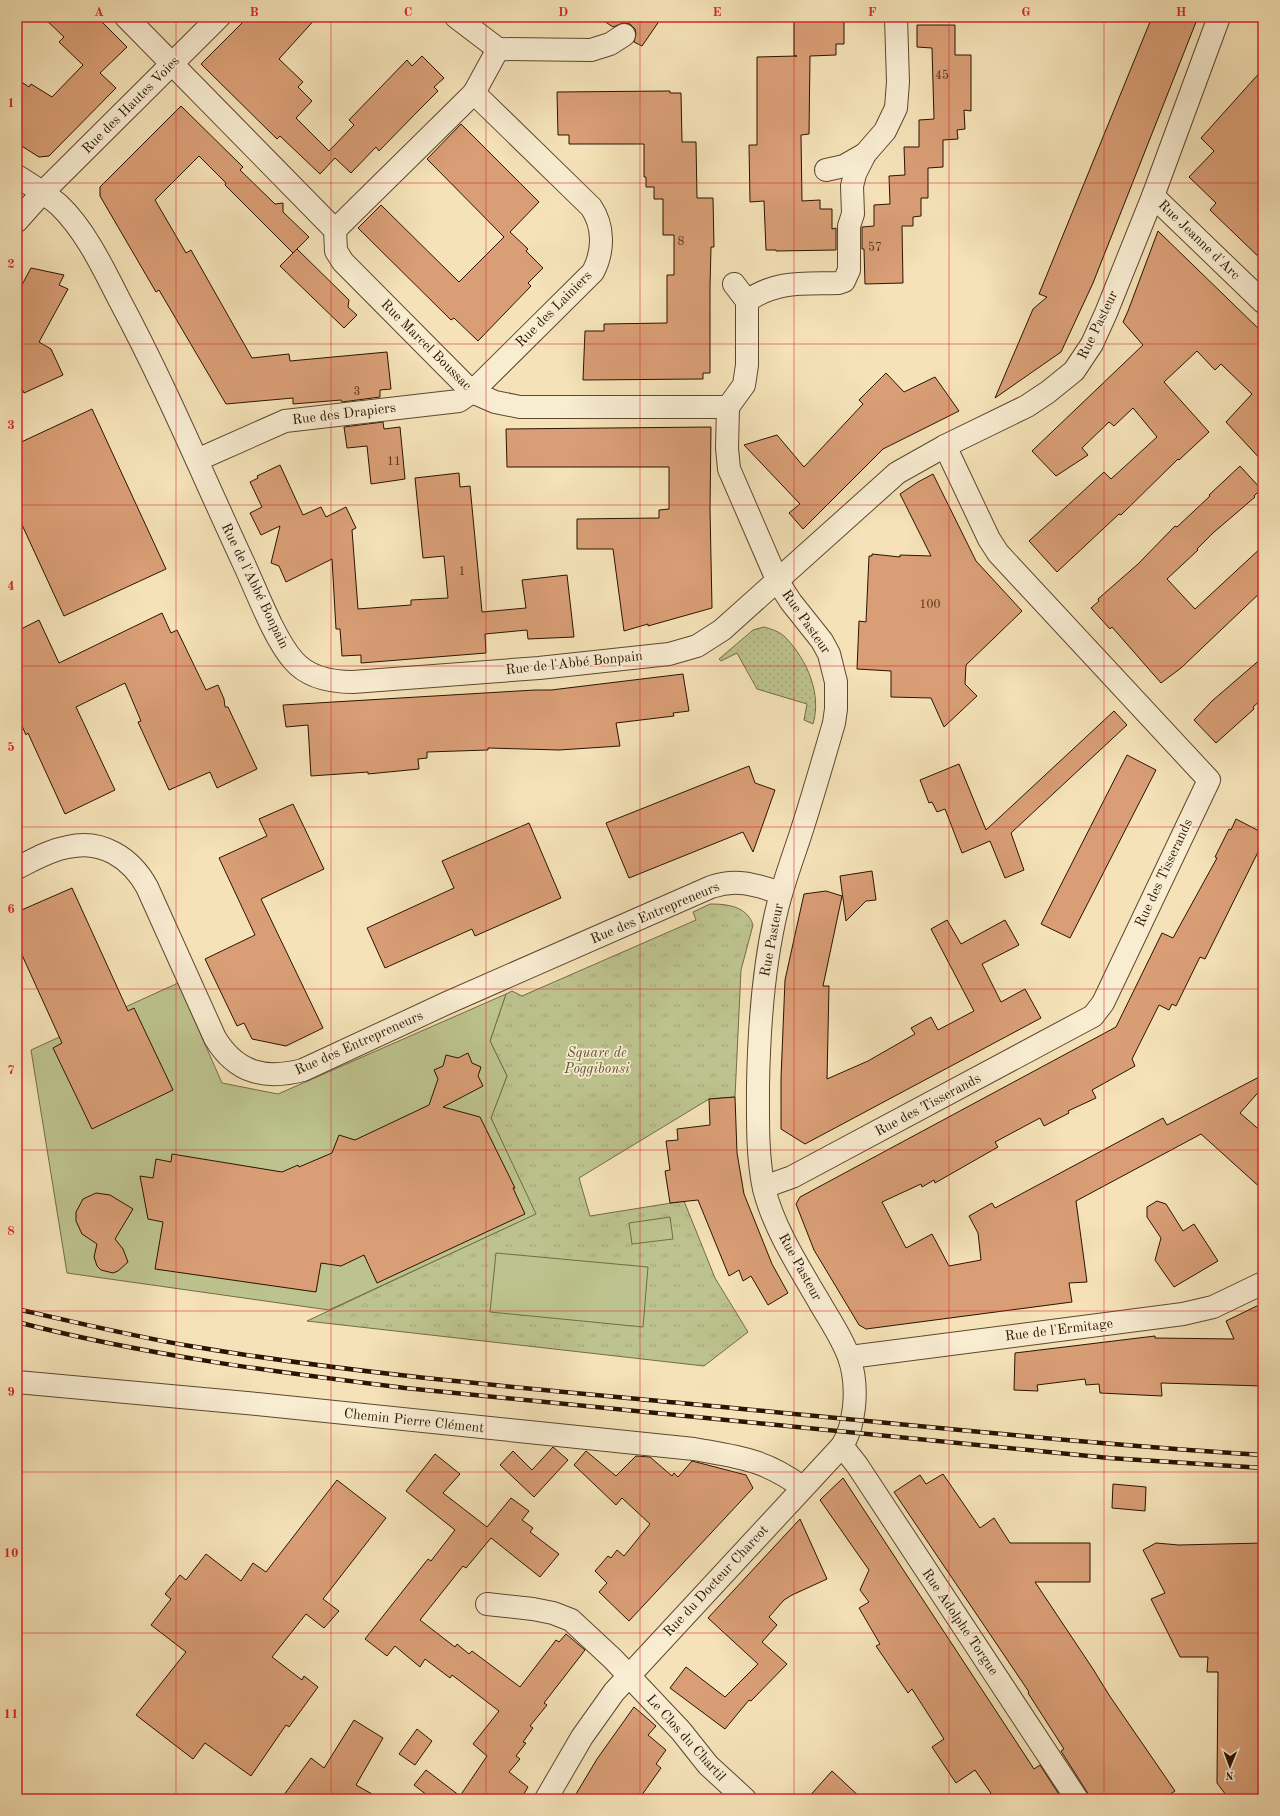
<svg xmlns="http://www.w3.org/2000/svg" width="1280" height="1816" viewBox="0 0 1280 1816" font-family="'Old Standard TT',serif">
<defs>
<pattern id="grass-dots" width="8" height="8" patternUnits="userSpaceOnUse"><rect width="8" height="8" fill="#bdc38e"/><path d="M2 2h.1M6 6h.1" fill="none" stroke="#a3a779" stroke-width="1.8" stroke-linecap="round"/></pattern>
<pattern id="park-tufts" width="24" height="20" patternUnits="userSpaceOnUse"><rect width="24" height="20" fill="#bdc38e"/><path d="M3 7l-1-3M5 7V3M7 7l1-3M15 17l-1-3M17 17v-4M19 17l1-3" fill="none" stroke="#a3a779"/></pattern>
</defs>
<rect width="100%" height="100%" fill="#f5e2b8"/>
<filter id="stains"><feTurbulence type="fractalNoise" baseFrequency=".005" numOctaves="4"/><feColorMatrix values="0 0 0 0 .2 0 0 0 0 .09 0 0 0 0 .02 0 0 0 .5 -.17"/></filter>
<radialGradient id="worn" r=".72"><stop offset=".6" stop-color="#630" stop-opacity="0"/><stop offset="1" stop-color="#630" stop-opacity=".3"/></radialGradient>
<path fill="url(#grass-dots)" stroke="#746b47" d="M 764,627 C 771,629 781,632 786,638 C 807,660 822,694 813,724 L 804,720 L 807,704 L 757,689 L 737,653 L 721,661 L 719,659 L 753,630 Z"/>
<path fill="url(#park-tufts)" stroke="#746b47" d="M 710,904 C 727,904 747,906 753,925 L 741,970 L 735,1097 L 709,1099 L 579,1178 L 590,1216 L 684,1201 L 715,1278 L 748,1332 L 704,1366 L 307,1321 L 535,1214 L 491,1118 L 507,1076 L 490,1041 L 506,994 L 512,991 L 522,996 L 696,920 L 693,912 Z"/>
<g fill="#bdc38e" stroke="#746b47">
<path d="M 178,983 L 222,1083 L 278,1094 L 506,994 L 490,1041 L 507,1076 L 491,1118 L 536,1214 L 329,1310 L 67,1273 L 31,1050 Z"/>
<path d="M 670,1217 L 673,1239 L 632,1244 L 629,1223 Z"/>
<path d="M 496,1253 L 648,1267 L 643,1327 L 490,1312 Z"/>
</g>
<g fill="#d99e76" stroke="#2b1300">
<path d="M 43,17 L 97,17 L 127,47 L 100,73 L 116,88 L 49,156 L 39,157 L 17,143 L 17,79 L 29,87 L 31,84 L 52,97 L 83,65 L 59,42 L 64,37 Z"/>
<path d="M 248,17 L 317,17 L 279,59 L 303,82 L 298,87 L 312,101 L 296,118 L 329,151 L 354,125 L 349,120 L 407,60 L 412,66 L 422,56 L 444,78 L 434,87 L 438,91 L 420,109 L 379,151 L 376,147 L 351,173 L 335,158 L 320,174 L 280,136 L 277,139 L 201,64 Z"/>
<path d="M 598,17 L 662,17 L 642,46 L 634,42 L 636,34 L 635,29 L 630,24 L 623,23 L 613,27 Z"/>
<path d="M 794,17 L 844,17 L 844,44 L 836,44 L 836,55 L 810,56 L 809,134 L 801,135 L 802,201 L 820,200 L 820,209 L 832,209 L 832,229 L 836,228 L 836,250 L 776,251 L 776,250 L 766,250 L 764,201 L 750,202 L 749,145 L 757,145 L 757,57 L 797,56 L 794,56 Z"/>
<path d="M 1152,17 L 1198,17 L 1093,283 L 1061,352 L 995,398 L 1033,309 L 1047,297 L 1039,294 Z"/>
<path d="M 917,25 L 955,25 L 955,55 L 971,55 L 971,111 L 964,110 L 965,129 L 957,130 L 958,139 L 943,140 L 943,167 L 928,168 L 928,198 L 921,198 L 921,216 L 913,217 L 913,226 L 902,226 L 903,283 L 865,284 L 864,249 L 862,249 L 862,227 L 874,226 L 874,205 L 890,204 L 889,176 L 905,175 L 904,147 L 919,147 L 919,120 L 934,119 L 932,48 L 917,47 Z"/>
<path d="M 1263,69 L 1263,261 L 1210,210 L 1216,203 L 1189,177 L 1214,151 L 1201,138 Z"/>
<path d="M 670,91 L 670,93 L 681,93 L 682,142 L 696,142 L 697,198 L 713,198 L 714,247 L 711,247 L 710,287 L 710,373 L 703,373 L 703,379 L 583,380 L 585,331 L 604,331 L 604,324 L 667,323 L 667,275 L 674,275 L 674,235 L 663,235 L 663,199 L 654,199 L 654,187 L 646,187 L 646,177 L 644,177 L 644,144 L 569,144 L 569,135 L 558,135 L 557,92 Z"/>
<path d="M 181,106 L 243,167 L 240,170 L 275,204 L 283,203 L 283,212 L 309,237 L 293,253 L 225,185 L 226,183 L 199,156 L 155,200 L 186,253 L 191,250 L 252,358 L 289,354 L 290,361 L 387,352 L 391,389 L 380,390 L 380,397 L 342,402 L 341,400 L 293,404 L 293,398 L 226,404 L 159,290 L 156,292 L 100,196 L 100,187 Z"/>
<path d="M 461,124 L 539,202 L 510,232 L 528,249 L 526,251 L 543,268 L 528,283 L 531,286 L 478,341 L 454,318 L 451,320 L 358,228 L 381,205 L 459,282 L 504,237 L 427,159 Z"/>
<path d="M 1158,231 L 1263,333 L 1263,462 L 1226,422 L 1252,394 L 1221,364 L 1215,370 L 1197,351 L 1164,382 L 1209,432 L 1179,460 L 1178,459 L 1121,515 L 1119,514 L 1057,572 L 1029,541 L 1104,472 L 1111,479 L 1157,437 L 1133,408 L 1114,426 L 1109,422 L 1082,448 L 1088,455 L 1056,476 L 1032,451 L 1143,345 L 1123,322 L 1128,311 Z"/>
<path d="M 297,249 L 349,300 L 348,307 L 357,315 L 344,328 L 280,266 Z"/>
<path d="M 31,268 L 64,275 L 59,285 L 68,289 L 39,342 L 51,349 L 63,375 L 24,393 L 17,379 L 17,294 Z"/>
<path d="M 886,373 L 904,392 L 935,377 L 959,411 L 883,449 L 803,529 L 789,513 L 800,504 L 744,445 L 777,435 L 804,467 L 863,404 L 859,400 Z"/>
<path d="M 92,409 L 166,569 L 64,616 L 17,514 L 17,444 Z"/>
<path d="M 383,422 L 384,429 L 400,427 L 405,479 L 371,484 L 367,446 L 347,448 L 344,427 Z"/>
<path d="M 711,427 L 710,509 L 712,608 L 648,626 L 648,624 L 624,631 L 613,549 L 577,549 L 577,519 L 659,518 L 659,510 L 669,509 L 669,467 L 507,467 L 506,429 Z"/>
<path d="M 280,465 L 303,515 L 321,507 L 326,517 L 346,507 L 356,528 L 352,530 L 358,609 L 411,605 L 411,600 L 448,598 L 444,556 L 423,558 L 415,478 L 459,473 L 460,487 L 470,486 L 482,612 L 526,608 L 522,580 L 567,575 L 574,637 L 528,639 L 527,630 L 485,634 L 486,653 L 361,663 L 361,655 L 342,656 L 340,629 L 336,629 L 332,559 L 286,582 L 279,566 L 271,563 L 280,526 L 261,535 L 250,513 L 262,507 L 250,482 L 258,478 L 257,476 Z"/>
<path d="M 1240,466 L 1261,489 L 1254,496 L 1255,497 L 1213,533 L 1197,549 L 1198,550 L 1167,579 L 1195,609 L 1263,546 L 1263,590 L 1181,668 L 1161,683 L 1112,627 L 1110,629 L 1091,608 L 1099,601 L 1098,599 L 1138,564 L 1175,526 L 1177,527 L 1210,496 L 1209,495 Z"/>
<path d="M 933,474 L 976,561 L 1022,611 L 966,665 L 965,684 L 977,696 L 944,727 L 931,698 L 891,697 L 891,671 L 857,669 L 859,621 L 866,622 L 869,556 L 872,556 L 872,554 L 900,557 L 900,555 L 931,556 L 900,494 L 918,482 Z"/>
<path d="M 162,613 L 171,633 L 177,630 L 206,690 L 218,685 L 224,699 L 225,707 L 228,707 L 257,769 L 217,788 L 210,772 L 169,790 L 138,722 L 141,721 L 125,683 L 76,707 L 115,790 L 65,814 L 28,733 L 26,735 L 17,715 L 17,631 L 39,620 L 59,663 Z"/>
<path d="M 1263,657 L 1263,698 L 1253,707 L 1254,709 L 1216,743 L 1194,720 L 1212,701 Z"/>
<path d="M 683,674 L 689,711 L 673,713 L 674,716 L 616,723 L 620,746 L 559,750 L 488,748 L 488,750 L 427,752 L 427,758 L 418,759 L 419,769 L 368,774 L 368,772 L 311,776 L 308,725 L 286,727 L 283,705 L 535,690 L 551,690 Z"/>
<path d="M 1114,711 L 1127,725 L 1011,833 L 1024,870 L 1005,878 L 990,841 L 962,853 L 945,809 L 937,812 L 932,802 L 929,803 L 920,780 L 959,764 L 986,830 Z"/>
<path d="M 1127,755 L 1156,770 L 1070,938 L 1041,924 Z"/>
<path d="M 749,766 L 755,783 L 775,790 L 753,852 L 743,832 L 629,878 L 606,823 Z"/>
<path d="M 293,804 L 324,869 L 261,899 L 323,1028 L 286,1046 L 252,1039 L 244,1023 L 237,1026 L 205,959 L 255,935 L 219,858 L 267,836 L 259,819 Z"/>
<path d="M 1236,819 L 1263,833 L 1263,842 L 1205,959 L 1200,957 L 1176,1006 L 1172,1004 L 1169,1010 L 1159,1005 L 1132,1059 L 1135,1066 L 1092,1090 L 1096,1098 L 1068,1111 L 1069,1113 L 1044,1126 L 1040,1118 L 995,1142 L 998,1147 L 935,1183 L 934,1180 L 922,1187 L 921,1184 L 882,1202 L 906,1248 L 932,1234 L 949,1266 L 981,1260 L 978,1233 L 969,1216 L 992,1203 L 995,1208 L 1163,1118 L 1167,1125 L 1263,1075 L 1263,1087 L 1240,1113 L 1263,1133 L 1263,1190 L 1201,1134 L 1076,1201 L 1087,1282 L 1069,1283 L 1072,1302 L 866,1329 L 859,1325 L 814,1250 L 796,1204 L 800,1197 L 1116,1027 L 1162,933 L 1173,938 L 1217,858 L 1215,857 L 1229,829 L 1231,830 Z"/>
<path d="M 529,823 L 561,898 L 475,936 L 472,929 L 385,968 L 367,928 L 454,888 L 442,861 Z"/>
<path d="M 872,871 L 876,900 L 866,901 L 846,921 L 840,876 Z"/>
<path d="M 72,888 L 128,1011 L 134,1008 L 173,1090 L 92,1129 L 53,1048 L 62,1043 L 17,944 L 17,912 Z"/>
<path d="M 826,891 L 842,896 L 823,986 L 829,986 L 827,1079 L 868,1061 L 915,1034 L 911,1028 L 931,1017 L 938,1030 L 974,1011 L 931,929 L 947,920 L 961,944 L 1005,920 L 1019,945 L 982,964 L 1001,1002 L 1025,989 L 1041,1018 L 805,1144 L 781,1129 L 781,1078 L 785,980 L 804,894 Z"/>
<path d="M 468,1053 L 472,1063 L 481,1067 L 478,1076 L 483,1086 L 443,1107 L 480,1117 L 515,1188 L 513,1188 L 525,1214 L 377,1283 L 364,1255 L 341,1266 L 321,1263 L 316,1292 L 155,1269 L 163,1222 L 148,1219 L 140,1176 L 153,1178 L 156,1159 L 171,1162 L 172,1154 L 282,1172 L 298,1165 L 299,1167 L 332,1153 L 339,1135 L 355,1140 L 429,1105 L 438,1079 L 434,1070 L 443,1066 L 446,1055 L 458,1058 Z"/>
<path d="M 735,1097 L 737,1153 L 744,1194 L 772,1264 L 788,1293 L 768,1305 L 751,1276 L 743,1281 L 739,1270 L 729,1276 L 698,1200 L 670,1203 L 665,1171 L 670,1170 L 666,1141 L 678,1140 L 677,1129 L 710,1125 L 709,1099 Z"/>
<path d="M 96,1193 L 110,1195 L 133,1209 L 115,1239 L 123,1249 L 128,1262 L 118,1271 L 113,1273 L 101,1270 L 97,1266 L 94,1257 L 97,1244 L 82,1234 L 76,1221 L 76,1212 L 83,1199 Z"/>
<path d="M 1157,1201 L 1166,1204 L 1183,1231 L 1194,1224 L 1218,1261 L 1174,1287 L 1155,1260 L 1161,1238 L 1147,1217 L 1147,1207 Z"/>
<path d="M 1263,1303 L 1263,1386 L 1161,1383 L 1162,1396 L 1100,1393 L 1099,1384 L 1086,1385 L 1085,1379 L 1037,1385 L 1038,1391 L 1014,1390 L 1015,1353 L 1155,1336 L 1155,1338 L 1234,1339 L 1226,1321 Z"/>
<path d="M 553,1447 L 568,1460 L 534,1497 L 500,1465 L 513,1451 L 532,1470 Z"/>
<path d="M 586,1451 L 616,1476 L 636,1456 L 650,1457 L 672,1476 L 674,1473 L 678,1477 L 692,1461 L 746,1475 L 753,1488 L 629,1621 L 599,1592 L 607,1583 L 595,1571 L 608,1556 L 611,1558 L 617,1550 L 624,1556 L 650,1524 L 622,1498 L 616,1505 L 574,1465 Z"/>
<path d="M 435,1454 L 460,1474 L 443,1493 L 487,1527 L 511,1498 L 529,1511 L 522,1520 L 533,1528 L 530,1532 L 559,1554 L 540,1577 L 491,1538 L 466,1568 L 463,1566 L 420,1620 L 455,1647 L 457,1644 L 469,1654 L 472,1651 L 520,1687 L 556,1640 L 559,1642 L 566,1634 L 585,1650 L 544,1703 L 547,1705 L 530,1726 L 533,1728 L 523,1742 L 526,1743 L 516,1756 L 520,1759 L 509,1772 L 528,1787 L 521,1799 L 432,1799 L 414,1785 L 426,1770 L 460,1796 L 487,1756 L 473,1744 L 499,1711 L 452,1675 L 450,1678 L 425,1659 L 420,1667 L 395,1646 L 387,1656 L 365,1639 L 428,1559 L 431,1561 L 455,1530 L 406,1491 Z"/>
<path d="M 943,1474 L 980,1528 L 994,1518 L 1010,1543 L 1090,1543 L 1090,1582 L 1035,1582 L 1093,1669 L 1109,1695 L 1175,1791 L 1163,1799 L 1089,1799 L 1087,1792 L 1061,1751 L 1064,1749 L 1028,1693 L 1029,1692 L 894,1492 L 920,1475 L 926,1484 Z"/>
<path d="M 843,1478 L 1034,1769 L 1040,1765 L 1062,1799 L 995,1799 L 975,1770 L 956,1783 L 932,1747 L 944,1739 L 912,1689 L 908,1693 L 876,1646 L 880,1644 L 859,1608 L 869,1602 L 860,1590 L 869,1570 L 820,1500 Z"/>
<path d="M 337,1480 L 386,1518 L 323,1599 L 339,1611 L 324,1628 L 306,1614 L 272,1657 L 302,1680 L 304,1676 L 318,1687 L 289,1727 L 286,1725 L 251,1776 L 205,1743 L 193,1759 L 136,1715 L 186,1652 L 151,1625 L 171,1599 L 165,1594 L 180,1575 L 186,1580 L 206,1554 L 241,1581 L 253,1563 L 266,1572 Z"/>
<path d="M 1113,1484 L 1146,1487 L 1145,1511 L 1112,1508 Z"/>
<path d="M 800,1519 L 827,1579 L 792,1595 L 784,1600 L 769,1617 L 777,1625 L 762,1642 L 787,1664 L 751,1701 L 749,1700 L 725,1729 L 670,1688 L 686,1667 L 725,1697 L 758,1664 L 708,1618 Z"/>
<path d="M 1156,1543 L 1179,1545 L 1263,1543 L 1263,1799 L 1229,1799 L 1217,1783 L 1218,1672 L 1207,1672 L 1208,1657 L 1180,1657 L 1151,1599 L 1165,1593 L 1143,1550 Z"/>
<path d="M 634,1707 L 656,1726 L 648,1735 L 666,1750 L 656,1764 L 661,1768 L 639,1799 L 573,1799 L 597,1759 Z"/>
<path d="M 354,1720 L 383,1738 L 356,1785 L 381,1799 L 281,1799 L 311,1758 L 324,1768 Z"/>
<path d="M 417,1729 L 432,1741 L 415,1765 L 399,1754 Z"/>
<path d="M 832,1771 L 862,1799 L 807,1799 Z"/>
</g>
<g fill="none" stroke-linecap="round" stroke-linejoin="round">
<defs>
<g id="minor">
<path d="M 126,17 L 335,230 L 336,251 L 343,262 L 472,392 L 495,402 L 520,407 L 728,407"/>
<path d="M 456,17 L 498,49"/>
<path d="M 498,49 L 591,50 L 610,44 L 624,35"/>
<path d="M 826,170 L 844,166 L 865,154"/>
<path d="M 17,176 C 31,185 46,194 59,205 C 86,231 103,268 120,301 C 166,387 203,476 244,564 C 257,592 274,638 293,660 C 308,678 331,682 353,682 L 539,668 L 669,654 L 697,646 L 722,630 L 897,473 L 945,446 L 1027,406 L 1048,392 L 1074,371 L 1092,344 L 1106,313 L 1153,196 L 1219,17"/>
<path d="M 1153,196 L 1263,302"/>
<path d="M 17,221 L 42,193 L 219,17"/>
<path d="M 335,230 L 474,93 L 498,49"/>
<path d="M 747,301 C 777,280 804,284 838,283 L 844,281 L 849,270 L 849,226 L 853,214 L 852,186 L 855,174 L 865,154 L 885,131 L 896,108 L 898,82 L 896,17"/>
<path d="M 728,407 L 744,385 L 747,365 L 747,301 L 734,284"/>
<path d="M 197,460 L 285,421 L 459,401 L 472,392 L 593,272 C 604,251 604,226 591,207 L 474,93"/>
<path d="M 17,868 C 33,860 50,850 68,847 C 102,839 131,858 147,887 L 215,1038 C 236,1073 265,1080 303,1070 L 447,1003 L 711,887 C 737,878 756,885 781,893"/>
<path d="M 764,1187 L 792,1177 L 1093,1016 L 1103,1003 L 1209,780 L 998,553 L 989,539 L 945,446"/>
<path d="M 850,1357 L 1183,1314 L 1213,1307 L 1263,1283"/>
<path d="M 17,1382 L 257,1404 L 694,1449 C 738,1457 764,1459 802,1487"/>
<path d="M 842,1446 L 857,1465 L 1077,1799"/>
<path d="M 487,1604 L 533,1609 L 553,1613 L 571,1620 L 613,1659 L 681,1731 L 708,1765 L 745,1799"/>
<path d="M 546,1799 L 582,1737 L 614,1692 L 842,1446 C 850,1433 852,1421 854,1407 C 859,1358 839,1337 817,1298 C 797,1264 774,1228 764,1189 C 757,1156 758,1120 758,1086 C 759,1027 763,967 777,909 C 783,884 792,860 800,836 C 812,799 823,761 834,723 L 836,709 L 836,682 L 829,654 L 822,641 L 791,602 L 778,582 L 729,469 L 727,448 L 728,407"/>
</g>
</defs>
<use href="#minor" stroke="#5e472e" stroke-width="24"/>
<use href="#minor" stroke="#f8ecd1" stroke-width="22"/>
<defs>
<g id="rail">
<path d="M 17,1309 C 74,1322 132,1336 190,1346 C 355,1374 524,1388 691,1404 C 882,1422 1072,1443 1263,1455"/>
<path d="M 17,1322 C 144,1355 275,1372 405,1388 L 1109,1458 L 1263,1468"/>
</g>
</defs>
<use href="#rail" stroke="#2b1300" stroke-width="4.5"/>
<use href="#rail" stroke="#f8ecd1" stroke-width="3" stroke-dasharray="9" stroke-linecap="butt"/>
</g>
<path fill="none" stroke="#d62828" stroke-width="1" stroke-opacity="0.55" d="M 176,17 L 176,1799M 331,17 L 331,1799M 486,17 L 486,1799M 640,17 L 640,1799M 794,17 L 794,1799M 949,17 L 949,1799M 1104,17 L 1104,1799M 17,183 L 1263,183M 17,344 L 1263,344M 17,505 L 1263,505M 17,666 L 1263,666M 17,827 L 1263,827M 17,989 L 1263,989M 17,1150 L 1263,1150M 17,1311 L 1263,1311M 17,1472 L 1263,1472M 17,1633 L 1263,1633"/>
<g text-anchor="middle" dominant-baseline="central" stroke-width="3.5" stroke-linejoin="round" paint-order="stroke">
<g font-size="12" fill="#56361e">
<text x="942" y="76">45</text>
<text x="681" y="242">8</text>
<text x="875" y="248">57</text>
<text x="357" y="392">3</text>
<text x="394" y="462">11</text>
<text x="462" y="572">1</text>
<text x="930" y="605">100</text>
</g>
<g font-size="14" fill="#2b1300" stroke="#f8ecd1">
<text transform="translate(131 105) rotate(-45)">Rue des Hautes Voies</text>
<text transform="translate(1199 240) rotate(44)">Rue Jeanne d'Arc</text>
<text transform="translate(554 309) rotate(-45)">Rue des Lainiers</text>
<text transform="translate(1098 325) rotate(-64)">Rue Pasteur</text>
<text transform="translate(426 345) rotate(45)">Rue Marcel Boussac</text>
<text transform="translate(344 414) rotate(-7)">Rue des Drapiers</text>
<text transform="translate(255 586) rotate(64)">Rue de l'Abbé Bonpain</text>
<text transform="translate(806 622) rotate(55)">Rue Pasteur</text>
<text transform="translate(574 663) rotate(-6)">Rue de l'Abbé Bonpain</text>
<text transform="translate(1164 873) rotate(-65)">Rue des Tisserands</text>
<text transform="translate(655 913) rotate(-23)">Rue des Entrepreneurs</text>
<text transform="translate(772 940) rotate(-79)">Rue Pasteur</text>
<text transform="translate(359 1043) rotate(-24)">Rue des Entrepreneurs</text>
<text transform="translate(928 1105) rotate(-28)">Rue des Tisserands</text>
<text transform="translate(800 1267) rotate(61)">Rue Pasteur</text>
<text transform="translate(1059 1330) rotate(-7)">Rue de l'Ermitage</text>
<text transform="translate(414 1421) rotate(6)">Chemin Pierre Clément</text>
<text transform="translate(716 1581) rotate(-47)">Rue du Docteur Charcot</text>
<text transform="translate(960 1622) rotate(56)">Rue Adolphe Torgue</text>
<text transform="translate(686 1738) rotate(48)">Le Clos du Chartil</text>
</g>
<g font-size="14" font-style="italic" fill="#5e5132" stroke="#f8ecd1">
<text x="597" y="1053">Square de<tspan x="597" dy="16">Poggibonsi</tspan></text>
</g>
</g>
<rect width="1280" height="1816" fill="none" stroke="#f5e2b8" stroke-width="44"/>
<g transform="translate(1230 1766) rotate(181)" stroke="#f8ecd1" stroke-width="3" paint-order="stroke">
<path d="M0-3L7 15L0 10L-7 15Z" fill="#2b1300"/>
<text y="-6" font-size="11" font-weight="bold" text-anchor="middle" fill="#2b1300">N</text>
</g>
<rect x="22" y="22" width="1236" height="1772" fill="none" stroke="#d62828" stroke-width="1.5"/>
<g font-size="13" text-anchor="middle" font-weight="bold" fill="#d62828">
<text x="99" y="16">A</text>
<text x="254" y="16">B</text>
<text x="408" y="16">C</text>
<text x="563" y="16">D</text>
<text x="717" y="16">E</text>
<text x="872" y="16">F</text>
<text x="1026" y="16">G</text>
<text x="1181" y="16">H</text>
<text x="11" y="107">1</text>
<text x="11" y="268">2</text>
<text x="11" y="429">3</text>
<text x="11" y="590">4</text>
<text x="11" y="751">5</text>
<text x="11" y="913">6</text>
<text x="11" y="1074">7</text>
<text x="11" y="1235">8</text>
<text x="11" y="1396">9</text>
<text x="11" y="1557">10</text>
<text x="11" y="1718">11</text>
</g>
<rect width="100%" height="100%" filter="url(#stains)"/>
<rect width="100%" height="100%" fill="url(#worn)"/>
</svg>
